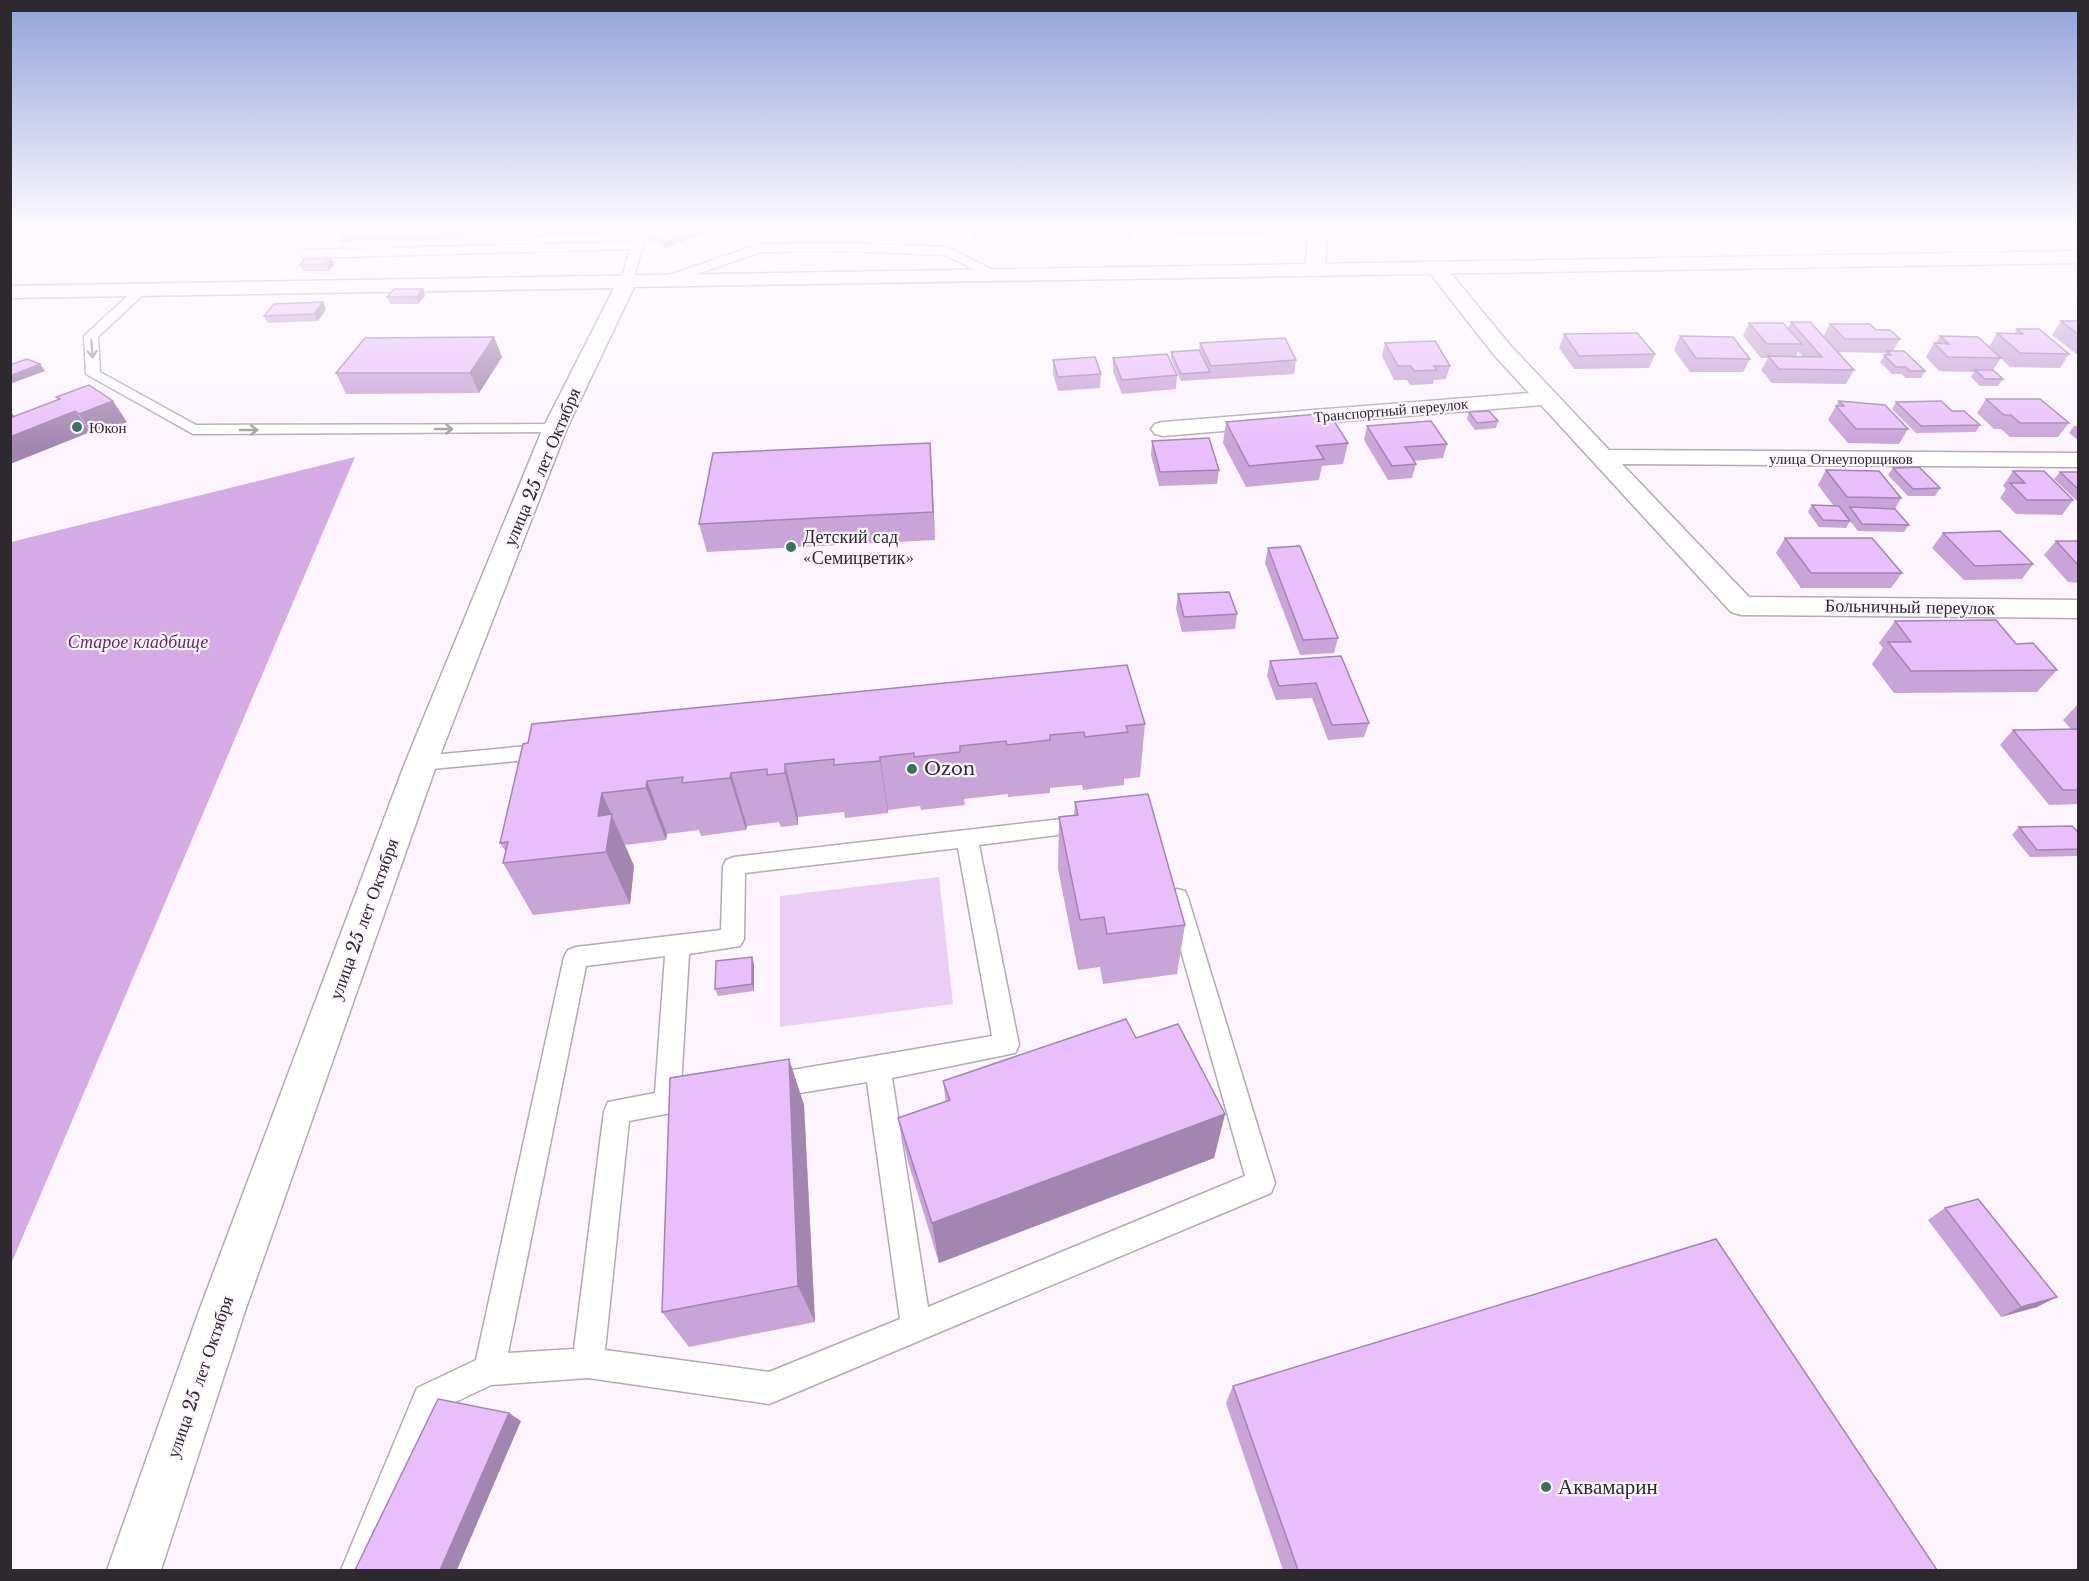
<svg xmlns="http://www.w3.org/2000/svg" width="2089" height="1581" viewBox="0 0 2089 1581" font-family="'Libre Baskerville',serif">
<rect width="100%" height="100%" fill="#fcf5fe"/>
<path fill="#eacef5" d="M 939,877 L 953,1004 L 780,1027 L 780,896 Z"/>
<path fill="#d5abe6" d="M 355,457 L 11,1264 L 11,542 Z"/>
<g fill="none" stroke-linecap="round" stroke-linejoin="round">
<defs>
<g id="lane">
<path d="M 636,226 L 648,226 L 633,281 L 627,285 L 621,281 L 630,249 L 305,258 L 299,254 L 305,250 L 632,242 Z"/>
<path d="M 845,243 L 947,247 L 1005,276 L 1003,279 L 995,279 L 945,255 L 845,251 L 761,252 L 668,284 L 664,285 L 658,281 L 660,278 L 760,244 Z"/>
<path d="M 140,287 L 146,291 L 144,294 L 98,337 L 100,372 L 196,425 L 555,424 L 562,428 L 555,432 L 193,434 L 86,374 L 84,336 L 136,288 Z"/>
<path d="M 549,744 L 556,746 L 559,751 L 556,756 L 549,758 L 421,770 L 414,768 L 411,763 L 414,758 L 421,756 Z"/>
<path d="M 1088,816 L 1096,818 L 1099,824 L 1096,830 L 979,845 L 1019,1045 L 1015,1053 L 892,1078 L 928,1307 L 1245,1176 L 1166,898 L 1169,891 L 1177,889 L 1185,891 L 1188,898 L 1275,1183 L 1271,1193 L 769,1404 L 588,1378 L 491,1385 L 439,1410 L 375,1570 L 341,1570 L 417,1388 L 476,1360 L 564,957 L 568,950 L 576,947 L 721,930 L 723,866 L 726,860 L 734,857 ZM 958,848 L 992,1036 L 769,1074 L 760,1078 L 756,1086 L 760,1094 L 769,1098 L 867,1082 L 900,1319 L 769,1372 L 605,1350 L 629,1121 L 676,1112 L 680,1103 L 689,954 L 740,946 L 744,939 L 745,873 ZM 665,956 L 655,1093 L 608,1102 L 604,1111 L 574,1349 L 508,1353 L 586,966 Z"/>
</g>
<g id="street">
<path d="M 1309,226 L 1327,226 L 1325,271 L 1322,275 L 1308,275 L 1305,271 Z"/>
<path d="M 1437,263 L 1444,265 L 1510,345 L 1609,450 L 2078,453 L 2078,467 L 1622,464 L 1749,597 L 2078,600 L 2078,618 L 1741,615 L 1731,612 L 1541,405 L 1163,436 L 1155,434 L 1151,429 L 1155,424 L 1163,422 L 1529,393 L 1494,355 L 1430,273 L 1427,269 L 1430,265 Z"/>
</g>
<path id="secondary" d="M 2078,251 L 2078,263 L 634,287 L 567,428 L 437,763 L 245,1311 L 161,1570 L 107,1570 L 199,1311 L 405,763 L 543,428 L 614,288 L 10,298 L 10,286 Z"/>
</defs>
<use href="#lane" stroke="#b2aab6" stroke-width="3"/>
<use href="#street" stroke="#b2aab6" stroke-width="3"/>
<use href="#secondary" stroke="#b2aab6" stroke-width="3"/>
<use href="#lane" fill="#fff" fill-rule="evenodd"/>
<use href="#street" fill="#fff" fill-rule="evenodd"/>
<use href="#secondary" fill="#fff" fill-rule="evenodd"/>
</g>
<g fill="#c8a4d8" fill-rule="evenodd">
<path d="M 334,226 L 606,226 L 602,235 L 341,243 Z"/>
<path d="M 669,226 L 665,248 L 649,240 L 647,234 Z"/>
<path d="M 972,226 L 1133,226 L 1132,238 L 972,238 Z"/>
<path d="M 1168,226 L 1269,226 L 1268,235 L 1169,235 Z"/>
<path d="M 1526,226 L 1570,226 L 1569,229 L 1529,230 Z"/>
<path d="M 1597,226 L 1635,226 L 1632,233 L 1603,233 Z"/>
<path d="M 331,259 L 334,265 L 329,271 L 303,271 L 300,265 Z"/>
<path d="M 425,296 L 418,304 L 390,304 L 387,297 Z"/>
<path d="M 326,309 L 318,321 L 268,323 L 264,316 Z"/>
<path d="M 2061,321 L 2079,321 L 2079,356 L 2052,335 Z"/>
<path d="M 1791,322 L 1823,337 L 1830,324 L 1876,330 L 1900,339 L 1893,351 L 1925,371 L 1921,378 L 1906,378 L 1901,374 L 1892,374 L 1880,362 L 1886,353 L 1838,352 L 1854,370 L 1846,384 L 1772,383 L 1761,370 L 1768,358 L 1761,358 L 1743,336 L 1749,323 L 1788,328 ZM 1798,351 L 1803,357 L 1796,357 Z"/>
<path d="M 2017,329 L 2069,354 L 2060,368 L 2010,367 L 1991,349 L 2001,358 L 1993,370 L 2003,379 L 1998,386 L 1980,386 L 1971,377 L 1974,372 L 1939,371 L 1926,357 L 1934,343 L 1936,343 L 1940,336 L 1989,347 L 1997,333 L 2014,334 Z"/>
<path d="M 1564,334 L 1655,354 L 1649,368 L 1574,369 L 1559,348 Z"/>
<path d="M 1680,336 L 1750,359 L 1743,372 L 1690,372 L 1674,350 Z"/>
<path d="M 494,337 L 502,357 L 479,393 L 346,394 L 336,373 Z"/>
<path d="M 1200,343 L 1296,360 L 1294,374 L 1181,381 L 1171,359 L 1171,352 L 1199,350 Z"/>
<path d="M 1385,343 L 1450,366 L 1446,379 L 1434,380 L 1433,384 L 1410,385 L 1407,380 L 1394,380 L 1382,356 Z"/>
<path d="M 1113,358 L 1177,375 L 1176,389 L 1122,394 L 1113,372 Z"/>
<path d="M 1053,360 L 1101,374 L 1100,388 L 1058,391 L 1053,374 Z"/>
<path d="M 56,397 L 127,422 L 93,435 L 90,432 L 10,464 L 10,411 L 15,416 L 58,399 Z"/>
<path d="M 1986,399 L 2069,423 L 2058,437 L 2010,437 L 2001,429 L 1994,429 L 1977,413 Z"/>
<path d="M 1839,401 L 1908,429 L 1899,444 L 1848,443 L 1828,420 Z"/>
<path d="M 1896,402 L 1980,425 L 1976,432 L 1916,433 L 1892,409 Z"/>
<path d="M 1469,412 L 1498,421 L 1496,428 L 1475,430 L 1467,419 Z"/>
<path d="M 1226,422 L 1348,443 L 1343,464 L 1322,466 L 1319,480 L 1246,487 L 1223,443 Z"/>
<path d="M 1367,426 L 1447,444 L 1443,458 L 1414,461 L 1416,464 L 1412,478 L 1388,480 L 1364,440 Z"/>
<path d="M 2074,426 L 2079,426 L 2079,441 L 2069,433 Z"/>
<path d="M 1152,441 L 1219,470 L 1217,484 L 1159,486 L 1151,455 Z"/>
<path d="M 930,443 L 935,540 L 707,552 L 699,524 Z"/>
<path d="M 1893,468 L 1940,488 L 1935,496 L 1908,496 L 1888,475 Z"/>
<path d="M 1826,470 L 1901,498 L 1895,509 L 1909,525 L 1904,532 L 1858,531 L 1850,521 L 1846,528 L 1819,527 L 1808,512 L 1812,505 L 1833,505 L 1818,485 Z"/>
<path d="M 2013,471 L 2073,500 L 2062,515 L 2016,514 L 2000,498 L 2006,489 L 2003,486 Z"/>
<path d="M 2060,472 L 2079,472 L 2079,503 L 2054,479 Z"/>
<path d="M 1943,533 L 2033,564 L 2022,579 L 1964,580 L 1932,548 Z"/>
<path d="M 1785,538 L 1902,573 L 1891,588 L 1801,588 L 1776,553 Z"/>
<path d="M 2056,541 L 2079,541 L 2079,583 L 2068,582 L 2044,555 Z"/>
<path d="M 1268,548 L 1338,638 L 1334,653 L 1300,655 L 1265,563 Z"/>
<path d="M 1178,594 L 1237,614 L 1235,629 L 1182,632 L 1176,609 Z"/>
<path d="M 1895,621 L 2016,644 L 2057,670 L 2037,692 L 1894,693 L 1872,664 L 1883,648 L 1879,643 Z"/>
<path d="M 1341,656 L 1369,723 L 1364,737 L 1328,740 L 1312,698 L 1276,700 L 1267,676 L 1270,661 Z"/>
<path d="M 2079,703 L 2079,804 L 2049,805 L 2000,745 L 2013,730 L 2071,729 L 2063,720 Z"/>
<path d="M 1145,724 L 1140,777 L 1124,779 L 1124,785 L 1083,790 L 1082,785 L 1050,788 L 1050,793 L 1008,797 L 1008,794 L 964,799 L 965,805 L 921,810 L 920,806 L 888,810 L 888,813 L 845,818 L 844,812 L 798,817 L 798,825 L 781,827 L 779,822 L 747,826 L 746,830 L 701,836 L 699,830 L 667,834 L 666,840 L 625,845 L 634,866 L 630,904 L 533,915 L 503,863 L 506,852 L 500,843 L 523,744 Z"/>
<path d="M 1075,802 L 1185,925 L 1177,974 L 1103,984 L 1100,967 L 1078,970 L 1058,869 L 1059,817 L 1074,816 Z"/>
<path d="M 2019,827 L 2079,833 L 2079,856 L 2030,857 L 2012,835 Z"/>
<path d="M 754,964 L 754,991 L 718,996 L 715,989 Z"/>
<path d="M 1136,1038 L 1225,1114 L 1214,1158 L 939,1263 L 908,1162 L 898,1118 L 946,1102 L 943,1081 Z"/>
<path d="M 789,1059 L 804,1105 L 815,1322 L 689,1347 L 662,1312 Z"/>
<path d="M 1945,1208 L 2037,1307 L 2001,1317 L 1928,1220 Z"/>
<path d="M 1233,1386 L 1937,1570 L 1283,1570 L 1226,1403 Z"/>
</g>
<g fill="#a386b0">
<path d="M 599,226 L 606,226 L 602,235 Z"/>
<path d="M 705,226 L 723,226 L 665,248 L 664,242 Z"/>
<path d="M 331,259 L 334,265 L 329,271 L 326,264 Z"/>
<path d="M 423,289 L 425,296 L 418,304 L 416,297 Z"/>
<path d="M 323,302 L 326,309 L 318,321 L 314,314 Z"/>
<path d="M 494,337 L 502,357 L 479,393 L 470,373 Z"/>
<path d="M 40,364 L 45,371 L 10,384 L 10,376 Z"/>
<path d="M 113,401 L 127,422 L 93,435 L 79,414 Z"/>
<path d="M 10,411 L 19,423 L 10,426 Z"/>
<path d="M 75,411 L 90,432 L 10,464 L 10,437 Z"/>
<path d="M 930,443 L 932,470 L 935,540 L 933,512 Z"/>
<path d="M 880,757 L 888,810 L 888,813 L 880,761 Z"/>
<path d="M 785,764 L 798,817 L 798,825 L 785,773 Z"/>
<path d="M 731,773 L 747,826 L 746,830 L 730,778 Z"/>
<path d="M 647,781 L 667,834 L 666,840 L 646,788 Z"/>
<path d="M 602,793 L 634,866 L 630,904 L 606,852 L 598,816 Z"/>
<path d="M 752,957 L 754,964 L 754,991 L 752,984 Z"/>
<path d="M 789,1059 L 804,1105 L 815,1322 L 798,1286 Z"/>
<path d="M 1225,1114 L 1214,1158 L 939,1263 L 932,1223 Z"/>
<path d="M 2057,1297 L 2037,1307 L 2001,1317 L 2021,1307 Z"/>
<path d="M 509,1413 L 521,1421 L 457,1570 L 440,1570 Z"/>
</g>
<g fill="#e9bffb" stroke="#a386b0" stroke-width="1.5">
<path d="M 669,226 L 705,226 L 664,242 L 647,234 Z"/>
<path d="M 1605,226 L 1635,226 L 1605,227 Z"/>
<path d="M 305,259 L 331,259 L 326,264 L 300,265 Z"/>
<path d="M 394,289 L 423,289 L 416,297 L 387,297 Z"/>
<path d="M 323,302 L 314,314 L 264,316 L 274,304 Z"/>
<path d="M 2061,321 L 2079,321 L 2079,335 Z"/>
<path d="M 1791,322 L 1810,322 L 1854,370 L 1779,369 L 1768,356 L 1822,357 Z"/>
<path d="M 1749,323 L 1783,323 L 1802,344 L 1767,344 Z"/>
<path d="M 1830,324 L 1870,324 L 1876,330 L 1890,330 L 1900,339 L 1845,339 Z"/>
<path d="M 2017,329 L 2039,329 L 2069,354 L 2020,353 L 1997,333 L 2023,334 Z"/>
<path d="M 1637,333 L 1655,354 L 1579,356 L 1564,334 Z"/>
<path d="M 1680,336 L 1733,337 L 1750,359 L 1696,358 Z"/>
<path d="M 1940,336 L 1978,337 L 2001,358 L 1948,357 L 1934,343 L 1949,344 Z"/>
<path d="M 494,337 L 470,373 L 336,373 L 365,338 Z"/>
<path d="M 1285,338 L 1296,360 L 1211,366 L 1200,343 Z"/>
<path d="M 1435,341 L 1450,366 L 1434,366 L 1437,370 L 1414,371 L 1411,366 L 1398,366 L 1385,343 Z"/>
<path d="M 1199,350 L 1210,372 L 1181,374 L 1171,352 Z"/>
<path d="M 1887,351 L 1904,351 L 1925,371 L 1910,371 L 1906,367 L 1896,367 L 1884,355 L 1891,355 Z"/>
<path d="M 1167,354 L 1177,375 L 1122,380 L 1113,358 Z"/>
<path d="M 1095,357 L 1101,374 L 1058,377 L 1053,360 Z"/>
<path d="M 27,359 L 40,364 L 10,376 L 10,365 Z"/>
<path d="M 1975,370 L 1993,370 L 2003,379 L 1985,379 Z"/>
<path d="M 89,385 L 113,401 L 79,414 L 75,411 L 10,437 L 10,418 L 60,399 L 56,397 Z"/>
<path d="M 1986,399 L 2040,399 L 2069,423 L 2020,423 L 2011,415 L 2004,415 Z"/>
<path d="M 1839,401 L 1885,405 L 1908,429 L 1856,429 L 1836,406 L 1844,406 Z"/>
<path d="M 1941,401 L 1952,411 L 1964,411 L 1980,425 L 1921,426 L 1896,402 Z"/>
<path d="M 1489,411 L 1498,421 L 1477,423 L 1469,412 Z"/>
<path d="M 1329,413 L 1348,443 L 1316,446 L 1324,459 L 1249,466 L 1226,422 Z"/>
<path d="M 1431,421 L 1447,444 L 1405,447 L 1416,464 L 1392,466 L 1367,426 Z"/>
<path d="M 1209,438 L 1219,470 L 1160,472 L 1152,441 Z"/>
<path d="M 930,443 L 933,512 L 699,524 L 713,453 Z"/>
<path d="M 1919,467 L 1940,488 L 1913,489 L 1893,468 Z"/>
<path d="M 1826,470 L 1879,471 L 1901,498 L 1847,497 Z"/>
<path d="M 2013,471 L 2044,471 L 2073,500 L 2027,500 L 2010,483 L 2025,483 Z"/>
<path d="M 2060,472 L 2079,472 L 2079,490 Z"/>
<path d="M 1812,505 L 1839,506 L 1850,521 L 1823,520 Z"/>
<path d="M 1850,507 L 1895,509 L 1909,525 L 1862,524 Z"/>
<path d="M 2000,531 L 2033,564 L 1975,566 L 1943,533 Z"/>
<path d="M 1785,538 L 1872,538 L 1902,573 L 1811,573 Z"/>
<path d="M 2056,541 L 2079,541 L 2079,566 Z"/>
<path d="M 1300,546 L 1338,638 L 1303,640 L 1268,548 Z"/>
<path d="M 1229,592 L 1237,614 L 1184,617 L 1178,594 Z"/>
<path d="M 1996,620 L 2016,644 L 2033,643 L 2057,670 L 1911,671 L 1888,642 L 1911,642 L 1895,621 Z"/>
<path d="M 1341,656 L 1369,723 L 1332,725 L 1316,683 L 1279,686 L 1270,661 Z"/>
<path d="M 1127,665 L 1145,724 L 1126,726 L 1128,732 L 1085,737 L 1084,732 L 1050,735 L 1050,740 L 1007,745 L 1006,741 L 960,746 L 960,752 L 914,757 L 914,753 L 880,757 L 880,761 L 834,765 L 834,759 L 785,764 L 785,773 L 767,775 L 767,769 L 731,773 L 730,778 L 682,783 L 683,777 L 647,781 L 646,788 L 602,793 L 598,816 L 612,814 L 606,852 L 503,863 L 508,842 L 500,843 L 523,744 L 528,743 L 532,724 Z"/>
<path d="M 2079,729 L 2079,790 L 2063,790 L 2013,730 Z"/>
<path d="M 1148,794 L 1185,925 L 1107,934 L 1104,917 L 1080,920 L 1059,817 L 1078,815 L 1075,802 Z"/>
<path d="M 2072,826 L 2079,833 L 2079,849 L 2037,850 L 2019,827 Z"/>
<path d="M 752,957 L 752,984 L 715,989 L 716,961 Z"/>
<path d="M 1126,1019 L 1136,1038 L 1178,1024 L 1225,1114 L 932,1223 L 898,1118 L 950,1100 L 943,1081 Z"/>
<path d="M 789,1059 L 798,1286 L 662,1312 L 670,1078 Z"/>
<path d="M 1978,1199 L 2057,1297 L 2021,1307 L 1945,1208 Z"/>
<path d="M 1716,1239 L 1937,1570 L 1298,1570 L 1233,1386 Z"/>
<path d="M 438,1399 L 509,1413 L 440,1570 L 355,1570 Z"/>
</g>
<defs><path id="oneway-shaft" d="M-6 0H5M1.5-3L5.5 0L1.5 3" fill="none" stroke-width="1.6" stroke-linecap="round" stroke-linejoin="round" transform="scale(1.5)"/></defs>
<g stroke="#a09fa1">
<use href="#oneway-shaft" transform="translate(92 349) rotate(86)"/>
<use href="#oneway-shaft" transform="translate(444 429)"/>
<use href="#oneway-shaft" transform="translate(249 430)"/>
</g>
<linearGradient id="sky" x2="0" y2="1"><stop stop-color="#92a2d8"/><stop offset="0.51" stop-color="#fefaff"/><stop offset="1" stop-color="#fefaff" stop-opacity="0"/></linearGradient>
<rect width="2089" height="447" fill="url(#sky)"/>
<g fill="#39735d" stroke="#fcf5fe" stroke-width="2">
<circle cx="77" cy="427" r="6"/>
<circle cx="791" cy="547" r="6"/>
<circle cx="912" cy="769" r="6"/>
<circle cx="1546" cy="1487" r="6"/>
</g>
<g text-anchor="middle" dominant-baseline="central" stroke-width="4.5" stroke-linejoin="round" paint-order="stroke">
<g font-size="15" fill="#2d292e" stroke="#fcf5fe">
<text transform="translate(1391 410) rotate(-5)">Транспортный переулок</text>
<text x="1841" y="458">улица Огнеупорщиков</text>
</g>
<g font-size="15" fill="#2d292e" stroke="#fcf5fe" text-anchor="start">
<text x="89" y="427">Юкон</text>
</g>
<g font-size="18" fill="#2d292e" stroke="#fcf5fe">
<text transform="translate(542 467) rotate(-67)">улица 25 лет Октября</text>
<text transform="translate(1910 607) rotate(1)">Больничный переулок</text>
<text transform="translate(364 919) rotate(-70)">улица 25 лет Октября</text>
<text transform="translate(200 1377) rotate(-71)">улица 25 лет Октября</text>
</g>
<g font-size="18" fill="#2d292e" stroke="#fcf5fe" text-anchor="start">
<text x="803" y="537">Детский сад<tspan x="803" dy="21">«Семицветик»</tspan></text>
<text x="924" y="769">Ozon</text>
</g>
<g font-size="18" font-style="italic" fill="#5e2b71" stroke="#fcf5fe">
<text x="138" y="642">Старое кладбище</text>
</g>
<g font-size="21" fill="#2d292e" stroke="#fcf5fe" text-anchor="start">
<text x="1558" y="1487">Аквамарин</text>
</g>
</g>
<rect width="2089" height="1581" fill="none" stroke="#2d292e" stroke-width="24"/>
</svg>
